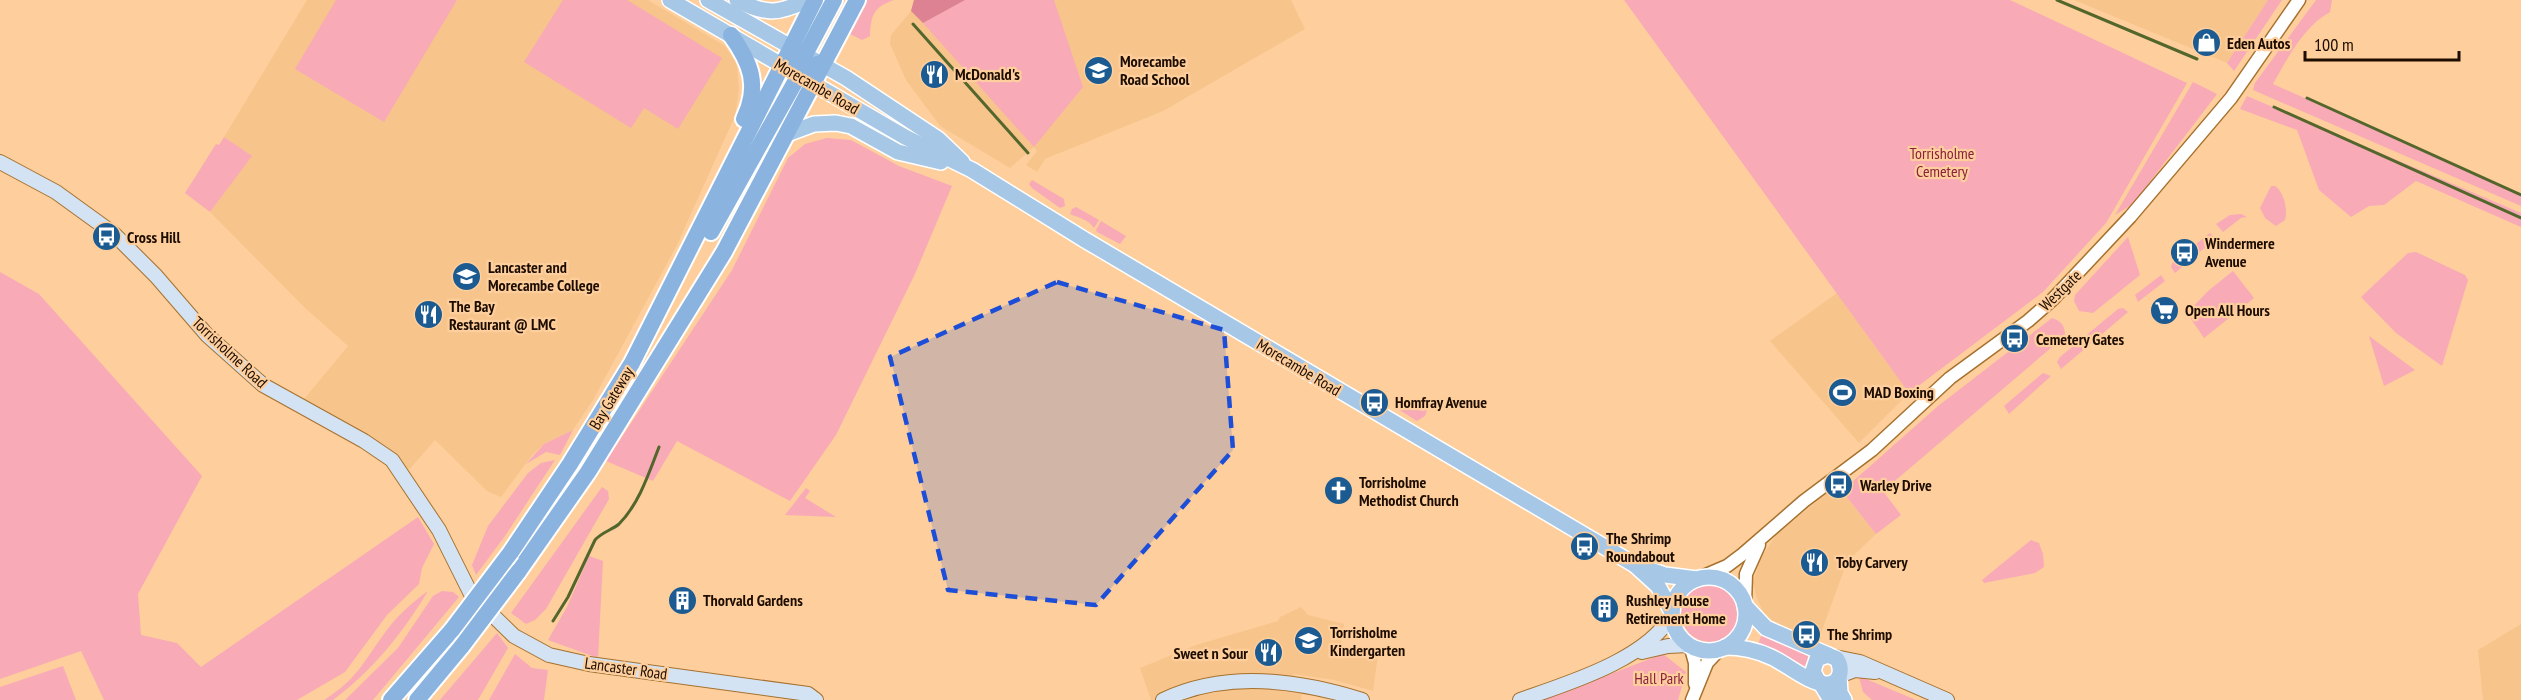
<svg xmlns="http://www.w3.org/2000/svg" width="2521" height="700" viewBox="0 0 2521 700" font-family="'PT Sans Narrow',sans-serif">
<rect width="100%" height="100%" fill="#fecf9c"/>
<g fill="#f7c48c">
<path d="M 307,0 L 648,0 L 725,46 L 737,64 L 739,90 L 735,116 L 677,245 L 593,400 L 573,430 L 544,444 L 533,454 L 501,497 L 487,491 L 435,440 L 409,470 L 380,443 L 304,399 L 348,346 L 305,308 L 210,212 L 251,156 L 224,137 Z"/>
<path d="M 914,0 L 1291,0 L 1305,29 L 1163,111 L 1045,159 L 1037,172 L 1026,165 L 1037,151 L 1034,147 L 1010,168 L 940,126 L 906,80 L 890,44 L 891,35 L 911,11 Z"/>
<path d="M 2074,0 L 2268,0 L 2227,63 Z"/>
<path d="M 1837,293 L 1909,393 L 1859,443 L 1770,341 Z"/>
<path d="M 1837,485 L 1876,534 L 1847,562 L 1818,641 L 1795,633 L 1765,616 L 1756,596 L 1753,583 L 1760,559 L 1777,534 Z"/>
<path d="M 1301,607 L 1308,615 L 1344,624 L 1340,648 L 1378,656 L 1373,691 L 1334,680 L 1293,674 L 1302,692 L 1301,700 L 1151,700 L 1140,668 L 1196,645 L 1278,621 L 1280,617 Z"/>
<path d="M 2521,624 L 2521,700 L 2483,700 L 2478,650 Z"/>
</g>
<g fill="#f8aab7">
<path d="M 336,0 L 457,0 L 384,122 L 295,69 Z"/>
<path d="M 563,0 L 627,0 L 722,58 L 678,129 L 644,108 L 631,128 L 524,62 Z"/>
<path d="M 867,0 L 894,0 C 874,7 871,14 870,36 L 862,40 L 850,34 Z"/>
<path d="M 965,0 L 1054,0 L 1083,87 L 1034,147 L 923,23 Z"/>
<path d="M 1624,0 L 2010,0 L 2187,83 L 2106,223 L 2043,292 L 1909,393 Z"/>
<path d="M 2268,0 L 2282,0 L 2234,71 L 2227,63 Z"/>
<path d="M 2316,0 L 2332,0 L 2330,12 C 2304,26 2287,59 2273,84 L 2521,195 L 2521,206 L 2253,90 L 2255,83 Z"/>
<path d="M 2193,82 L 2217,94 L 2133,204 L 2115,215 Z"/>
<path d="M 2247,96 L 2521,213 L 2521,227 L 2416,181 L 2384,205 L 2369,206 L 2351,217 L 2319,190 L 2297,130 L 2240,109 Z"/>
<path d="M 224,137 L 252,156 L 210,212 L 185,193 L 216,144 L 219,145 Z"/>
<path d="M 827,138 L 851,140 L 899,166 L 952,186 L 915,274 L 836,435 L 790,501 L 677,441 L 653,481 L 606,461 L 732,270 L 788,158 L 805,144 Z"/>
<path d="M 1032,180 L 1064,199 L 1065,206 L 1060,208 L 1032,188 L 1029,184 Z"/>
<path d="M 2271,186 L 2275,186 C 2284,192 2288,210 2285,220 L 2276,226 L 2265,218 L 2260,208 Z"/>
<path d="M 1076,207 L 1099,220 L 1094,228 C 1088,219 1079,218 1070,214 L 1072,209 Z"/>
<path d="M 2241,214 L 2247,217 L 2241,218 L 2223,232 L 2216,224 L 2230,215 Z"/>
<path d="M 1101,221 L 1126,236 L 1120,244 L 1097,232 L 1096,230 Z"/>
<path d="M 2210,233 L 2215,239 L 2175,273 L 2171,267 L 2172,263 Z"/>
<path d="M 2128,237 L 2140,275 L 2093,313 L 2079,311 L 2074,301 L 2075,295 Z"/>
<path d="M 2416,252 L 2465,275 L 2468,280 L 2442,366 L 2396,333 L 2361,297 L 2408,253 Z"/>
<path d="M 2233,271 L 2254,298 L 2204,338 L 2187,313 L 2208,291 Z"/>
<path d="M 0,272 L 39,294 L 202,476 L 138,594 L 141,635 L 177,643 L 201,667 L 418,517 L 434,544 L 422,568 L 419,584 L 387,615 L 345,672 L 297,700 L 104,700 L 81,651 L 0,679 Z"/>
<path d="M 2161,275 L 2165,281 L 2138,302 L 2135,295 Z"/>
<path d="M 2123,308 L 2128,312 L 2061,369 L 2057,362 L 2060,357 L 2118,309 Z"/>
<path d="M 2052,318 C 2062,321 2065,326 2065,336 L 1883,491 L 1901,515 L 1876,534 L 1842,491 L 1938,406 Z"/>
<path d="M 2369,336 L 2415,370 L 2384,386 Z"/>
<path d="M 2043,373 L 2051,376 L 2009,414 L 2004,406 Z"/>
<path d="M 1398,397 L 1422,411 L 1427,410 L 1425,416 L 1417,421 L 1393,406 Z"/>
<path d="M 573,430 L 560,455 L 546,452 L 526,464 L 544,444 Z"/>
<path d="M 555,460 L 505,536 L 476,575 L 472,565 L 488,526 L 528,473 L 541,463 Z"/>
<path d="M 602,487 L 608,491 L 609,499 L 546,609 L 535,620 L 526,624 L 511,613 Z"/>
<path d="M 806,488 L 810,491 L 805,498 L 836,517 L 785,515 Z"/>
<path d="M 2031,540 L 2039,543 L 2043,554 L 2044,567 L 2035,573 L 1984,583 L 1982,580 Z"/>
<path d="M 589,556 L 603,561 L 598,658 L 548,640 L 567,607 Z"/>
<circle cx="1710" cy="613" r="29"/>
<path d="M 428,591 C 402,634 373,670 333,700 L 324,700 C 357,679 362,664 384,634 C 396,617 411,603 428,591 Z"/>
<path d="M 442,591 L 453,592 L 459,597 L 373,700 L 345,700 L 398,648 L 433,596 Z"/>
<path d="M 497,633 L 508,648 L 478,700 L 440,700 Z"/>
<path d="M 1762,633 L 1810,654 L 1804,668 L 1758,645 Z"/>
<path d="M 515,654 L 532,668 L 548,670 L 544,700 L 489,700 Z"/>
<path d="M 1663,654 L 1686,672 L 1678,700 L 1542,700 Z"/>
<path d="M 63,666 L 76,700 L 0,700 L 0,687 Z"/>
<path d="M 1859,677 L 1866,679 L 1916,700 L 1872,700 L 1863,692 Z"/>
</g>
<path fill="#dc8292" d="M 914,0 L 965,0 L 923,23 L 911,11 Z"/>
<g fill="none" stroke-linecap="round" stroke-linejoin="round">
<g stroke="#53662c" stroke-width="3">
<path d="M 2057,0 L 2197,59"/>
<path d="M 913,24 L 1028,153"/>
<path d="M 2307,98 L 2521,195"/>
<path d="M 2274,107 L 2521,218"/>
<path d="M 553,621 L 568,597 L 595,540 C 602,532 612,530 619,524 C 639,504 649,473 659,447"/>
</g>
<defs>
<g id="tertiary">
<path d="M 1699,578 L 1727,566 L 1743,554 L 1804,501 L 1872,450 L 1950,378 L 2028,321 L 2053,299 L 2130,217 L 2231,98 L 2299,0"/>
<path d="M 1745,604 L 1746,574 L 1759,545"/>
<path d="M 1690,645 L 1695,663 L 1695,684"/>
<path d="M 1692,700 L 1707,663 L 1720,649"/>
</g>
<g id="secondary">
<path d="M 0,162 L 56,192 L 114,234 L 156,276 L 207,335 L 263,385 L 364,441 L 392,460 L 439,530 L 471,594 L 514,636 L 549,655 L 589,664 L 808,694 L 816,700"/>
<path d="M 1642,652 L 1668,646 L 1689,645"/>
<path d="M 1830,656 L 1860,662 L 1947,700"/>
<path d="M 1839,676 L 1855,670 L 1875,672"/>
<path d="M 1163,700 C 1227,670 1298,680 1362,700"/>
<path d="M 1520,700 C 1566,684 1649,659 1672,614"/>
</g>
<g id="primary">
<path d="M 670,0 L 905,137 L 972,170 L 1085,240 L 1635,565 L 1658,586 L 1672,612"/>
<path d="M 708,0 L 846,78 L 938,139 L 962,162"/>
<path d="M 737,0 C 766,15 779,14 807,0"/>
<path d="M 787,134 L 814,124 L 836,123 L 851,126 L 898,152 L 941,162"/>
<path d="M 1642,567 L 1665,575 L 1697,579"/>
<circle cx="1709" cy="614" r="37"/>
<path d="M 1745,606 L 1766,628 L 1828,655"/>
<path d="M 1725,647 C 1741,647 1756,650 1771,657 C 1787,664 1809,684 1827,684 C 1841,684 1843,669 1837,659 L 1828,655 L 1817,659 L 1813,671 L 1818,681"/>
<path d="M 1839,677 L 1840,693 L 1844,700"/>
<path d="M 1820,682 L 1831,700"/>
</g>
<g id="trunk">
<path d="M 731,35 C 751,63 760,86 744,119"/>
<path d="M 790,67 L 801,62 L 834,0"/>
<path d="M 711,232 L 799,75 L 806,68 L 820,63"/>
<path d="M 511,552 L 570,464 L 632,363 L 815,0"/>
<path d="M 518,572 L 588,472 L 724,252 L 857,0"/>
<path d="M 391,700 L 452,630"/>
<path d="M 417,700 L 462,646"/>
</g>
</defs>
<use href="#tertiary" stroke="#a6712e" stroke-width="15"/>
<use href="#secondary" stroke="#a6712e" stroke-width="16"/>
<use href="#primary" stroke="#fff" stroke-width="18"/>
<use href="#trunk" stroke="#fff" stroke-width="20"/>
<use href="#tertiary" stroke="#fff" stroke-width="12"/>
<use href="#secondary" stroke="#d3e3f3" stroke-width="14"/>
<use href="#primary" stroke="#a7c7e7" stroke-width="15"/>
<use href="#trunk" stroke="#8ab4df" stroke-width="16"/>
<defs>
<g id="trunk-bridge">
<path d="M 452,630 L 511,552"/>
<path d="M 462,646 L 518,572"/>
</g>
</defs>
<use href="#trunk-bridge" stroke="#fff" stroke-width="20" stroke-linecap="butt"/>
<use href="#trunk-bridge" stroke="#8ab4df" stroke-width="16"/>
</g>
<path fill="#1d4ed8" fill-opacity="0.2" stroke="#1d4ed8" stroke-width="4.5" stroke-dasharray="12 8" stroke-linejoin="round" d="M 1057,282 L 1224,330 L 1233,450 L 1096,605 L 948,590 L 890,357 Z"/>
<defs>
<symbol id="shop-disc" viewBox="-11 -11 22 22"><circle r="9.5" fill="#1c5b91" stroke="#fecf9c"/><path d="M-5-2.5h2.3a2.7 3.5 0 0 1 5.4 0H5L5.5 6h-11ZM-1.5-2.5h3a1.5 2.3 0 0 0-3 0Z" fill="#fff"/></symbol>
<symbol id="school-disc" viewBox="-11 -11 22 22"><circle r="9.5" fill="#1c5b91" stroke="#fecf9c"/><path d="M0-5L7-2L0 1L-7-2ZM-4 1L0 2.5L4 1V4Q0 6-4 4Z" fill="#fff"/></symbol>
<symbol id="restaurant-disc" viewBox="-11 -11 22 22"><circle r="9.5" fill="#1c5b91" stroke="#fecf9c"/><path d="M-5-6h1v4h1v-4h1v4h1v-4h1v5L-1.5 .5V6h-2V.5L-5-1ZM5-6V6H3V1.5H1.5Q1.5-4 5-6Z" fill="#fff"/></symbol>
<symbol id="bus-disc" viewBox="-11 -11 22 22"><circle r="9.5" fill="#1c5b91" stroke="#fecf9c"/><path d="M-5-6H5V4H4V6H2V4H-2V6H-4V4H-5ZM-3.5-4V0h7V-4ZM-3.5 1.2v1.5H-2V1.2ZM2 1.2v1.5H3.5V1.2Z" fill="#fff"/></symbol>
<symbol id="university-disc" viewBox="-11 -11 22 22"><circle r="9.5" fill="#1c5b91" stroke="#fecf9c"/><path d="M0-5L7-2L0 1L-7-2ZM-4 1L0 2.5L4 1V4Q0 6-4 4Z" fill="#fff"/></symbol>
<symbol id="supermarket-disc" viewBox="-11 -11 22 22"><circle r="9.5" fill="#1c5b91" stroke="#fecf9c"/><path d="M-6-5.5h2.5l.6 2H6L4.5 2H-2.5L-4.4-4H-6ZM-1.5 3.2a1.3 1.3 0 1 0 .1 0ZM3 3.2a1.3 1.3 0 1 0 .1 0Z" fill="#fff"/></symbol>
<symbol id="stadium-disc" viewBox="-11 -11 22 22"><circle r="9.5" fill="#1c5b91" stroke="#fecf9c"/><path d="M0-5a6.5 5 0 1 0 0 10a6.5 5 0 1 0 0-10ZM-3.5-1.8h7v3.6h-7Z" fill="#fff"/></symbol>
<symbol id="church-disc" viewBox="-11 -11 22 22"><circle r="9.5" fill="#1c5b91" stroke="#fecf9c"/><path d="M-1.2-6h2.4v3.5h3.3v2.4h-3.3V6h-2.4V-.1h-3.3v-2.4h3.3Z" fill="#fff"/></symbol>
<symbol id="building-disc" viewBox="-11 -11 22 22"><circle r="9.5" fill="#1c5b91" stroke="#fecf9c"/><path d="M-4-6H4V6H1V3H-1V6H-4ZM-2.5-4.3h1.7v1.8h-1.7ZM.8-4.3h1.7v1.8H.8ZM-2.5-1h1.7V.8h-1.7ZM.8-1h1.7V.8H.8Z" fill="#fff"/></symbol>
</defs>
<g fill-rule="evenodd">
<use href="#shop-disc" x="2190" y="26" width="33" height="33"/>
<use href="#school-disc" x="1082" y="54" width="33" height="33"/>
<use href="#restaurant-disc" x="918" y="58" width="33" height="33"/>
<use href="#bus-disc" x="90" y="220" width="33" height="33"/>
<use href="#bus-disc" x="2168" y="236" width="33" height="33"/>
<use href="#university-disc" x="450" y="260" width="33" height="33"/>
<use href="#supermarket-disc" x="2148" y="294" width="33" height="33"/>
<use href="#restaurant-disc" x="412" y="298" width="33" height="33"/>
<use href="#bus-disc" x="1998" y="322" width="33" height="33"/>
<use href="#stadium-disc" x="1826" y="376" width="33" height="33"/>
<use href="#bus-disc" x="1358" y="386" width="33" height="33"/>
<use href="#bus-disc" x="1822" y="468" width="33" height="33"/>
<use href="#church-disc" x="1322" y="474" width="33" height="33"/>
<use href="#bus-disc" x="1568" y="530" width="33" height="33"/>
<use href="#restaurant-disc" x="1798" y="546" width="33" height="33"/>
<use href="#building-disc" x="666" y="584" width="33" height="33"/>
<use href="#building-disc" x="1588" y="592" width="33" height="33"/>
<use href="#bus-disc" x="1790" y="618" width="33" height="33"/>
<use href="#school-disc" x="1292" y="624" width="33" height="33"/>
<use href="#restaurant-disc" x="1252" y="636" width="33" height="33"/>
</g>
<g text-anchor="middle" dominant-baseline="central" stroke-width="4.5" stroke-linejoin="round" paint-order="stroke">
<g font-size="16" font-weight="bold" fill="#1d0d00" stroke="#fecf9c" text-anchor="start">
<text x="2227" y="43">Eden Autos</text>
<text x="1120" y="61">Morecambe<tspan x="1120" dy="18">Road School</tspan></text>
<text x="955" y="74">McDonald's</text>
<text x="127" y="237">Cross Hill</text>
<text x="2205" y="243">Windermere<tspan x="2205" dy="18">Avenue</tspan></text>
<text x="488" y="267">Lancaster and<tspan x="488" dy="18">Morecambe College</tspan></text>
<text x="449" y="306">The Bay<tspan x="449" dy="18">Restaurant @ LMC</tspan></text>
<text x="2185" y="310">Open All Hours</text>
<text x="2036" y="339">Cemetery Gates</text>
<text x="1864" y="392">MAD Boxing</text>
<text x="1395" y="402">Homfray Avenue</text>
<text x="1359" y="482">Torrisholme<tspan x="1359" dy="18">Methodist Church</tspan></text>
<text x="1860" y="485">Warley Drive</text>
<text x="1606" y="538">The Shrimp<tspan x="1606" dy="18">Roundabout</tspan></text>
<text x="1836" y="562">Toby Carvery</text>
<text x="703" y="600">Thorvald Gardens</text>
<text x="1626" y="600">Rushley House<tspan x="1626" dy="18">Retirement Home</tspan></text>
<text x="1330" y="632">Torrisholme<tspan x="1330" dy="18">Kindergarten</tspan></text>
<text x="1827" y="634">The Shrimp</text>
<text x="1248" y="653" text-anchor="end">Sweet n Sour</text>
</g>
<g font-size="16" fill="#1d0d00" stroke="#fecf9c">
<text transform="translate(817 86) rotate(30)">Morecambe Road</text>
<text transform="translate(2060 290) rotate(-44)">Westgate</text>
<text transform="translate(230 352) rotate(43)">Torrisholme Road</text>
<text transform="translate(1299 367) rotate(31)">Morecambe Road</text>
<text transform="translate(611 398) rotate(-59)">Bay Gateway</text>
<text transform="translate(626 668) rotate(8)">Lancaster Road</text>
</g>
<g font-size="16" fill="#8a203e" stroke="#fecf9c">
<text x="1942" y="153">Torrisholme<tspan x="1942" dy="18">Cemetery</tspan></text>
<text x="1659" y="678">Hall Park</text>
</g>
</g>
<path d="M2305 51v9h154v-9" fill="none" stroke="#1d0d00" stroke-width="3"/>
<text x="2314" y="51" font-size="18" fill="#1d0d00" stroke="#fecf9c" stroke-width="4.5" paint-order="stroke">100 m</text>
</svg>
